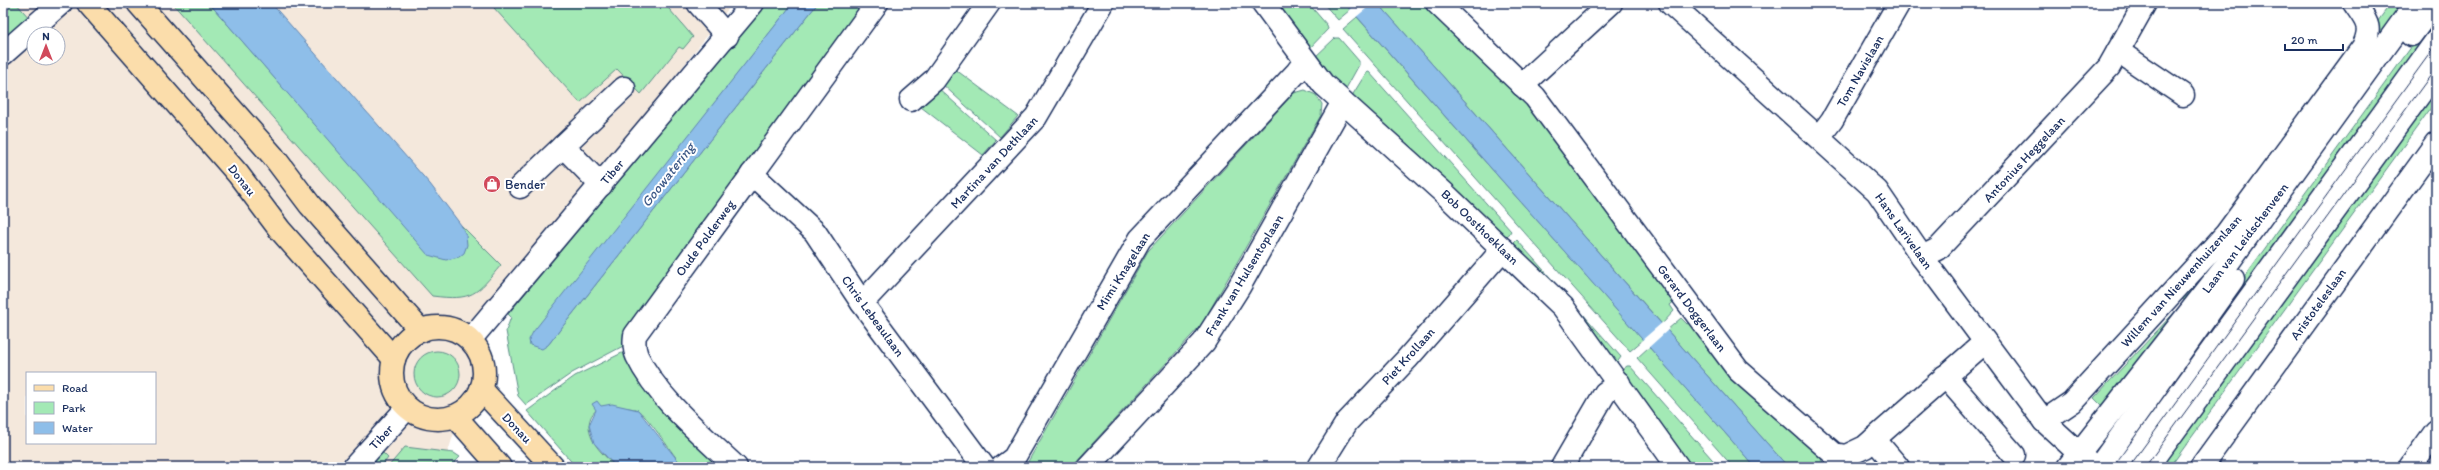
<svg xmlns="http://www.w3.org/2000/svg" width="2439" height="470" viewBox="0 0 2439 470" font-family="Itim,sans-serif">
<rect width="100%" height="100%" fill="#fff"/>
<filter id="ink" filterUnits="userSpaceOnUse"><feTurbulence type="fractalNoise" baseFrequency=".025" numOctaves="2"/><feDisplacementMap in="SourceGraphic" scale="8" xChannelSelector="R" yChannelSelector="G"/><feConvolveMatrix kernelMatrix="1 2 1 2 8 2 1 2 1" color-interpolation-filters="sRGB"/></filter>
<g filter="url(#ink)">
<path fill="#f4e8dc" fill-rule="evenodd" d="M 3,3 L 733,3 L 496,304 L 443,467 L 3,467 ZM 34,34 L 58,34 L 58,58 L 34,58 ZM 27,373 L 155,373 L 155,443 L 27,443 Z"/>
<g fill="#a3e9b5" stroke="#5f8c8a">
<path d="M 3,3 L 16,3 L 30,19 L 3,42 Z"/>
<path d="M 172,3 L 209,3 L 360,176 L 459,257 C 470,248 467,237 461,225 L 501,265 C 476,295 473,301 432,296 Z"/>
<path d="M 500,3 L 664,3 L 693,37 L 683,49 L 679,47 L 641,94 L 617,69 L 580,103 L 494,8 Z"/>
<path d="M 768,3 L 793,3 L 529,340 L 548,345 L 818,3 L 867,3 L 625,345 L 572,373 L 526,405 L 518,396 L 506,331 L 511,317 L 508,314 Z"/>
<path d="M 1273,3 L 1308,3 L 1327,25 L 1328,29 L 1308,50 Z"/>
<path d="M 1323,3 L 1345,3 L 1350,10 L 1338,20 Z"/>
<path d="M 1378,3 L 1426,3 L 1530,101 L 1677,299 L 1670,305 L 1674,311 L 1662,324 Z"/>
<path d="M 2391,3 L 2410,3 L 2384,41 L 2105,409 L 2094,398 L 2185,301 L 2179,296 Z"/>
<path d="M 2436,13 L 2436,36 L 2140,444 L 2130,434 Z"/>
<path d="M 1357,17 L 1643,340 L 1630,351 L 1343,29 Z"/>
<path d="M 1335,38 L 1339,38 L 1359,61 L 1359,65 L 1343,94 L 1313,59 Z"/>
<path d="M 952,67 L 1018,116 L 1000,137 L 941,83 Z"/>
<path d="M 1369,72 L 1511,231 L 1506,239 L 1350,99 L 1366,73 Z"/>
<path d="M 2436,82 L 2436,101 L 2170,467 L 2163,467 L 2157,461 Z"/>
<path d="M 937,87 L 996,140 L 983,155 L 921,107 Z"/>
<path d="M 1305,90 L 1316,95 L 1322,104 L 1321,115 L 1202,324 L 1071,467 L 1025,467 L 1148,251 L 1294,93 Z"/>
<path d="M 1517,240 L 1621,357 L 1616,364 L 1512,245 Z"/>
<path d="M 1681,318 L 1687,324 L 1693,320 L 1825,457 L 1821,460 L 1827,467 L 1788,467 L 1667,330 Z"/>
<path d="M 1649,347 L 1755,467 L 1733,467 L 1637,358 Z"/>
<circle cx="437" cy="374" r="23"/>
<path d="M 626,351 L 722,467 L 683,467 C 672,453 651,421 639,411 C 636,408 626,408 622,407 C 595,399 580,421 595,444 C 600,452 609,460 616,467 L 576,467 L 527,411 L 575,376 Z"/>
<path d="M 1627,366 L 1630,366 L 1719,467 L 1688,467 L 1622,370 Z"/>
<path d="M 405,447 L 454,453 L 460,457 L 450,467 L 434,465 L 388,467 Z"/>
<path d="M 382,452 L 388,458 L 381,467 L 369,467 Z"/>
</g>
<g fill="#8ebee9" stroke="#6085b1">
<path d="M 209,3 L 271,3 L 430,184 L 461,225 L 466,235 L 467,245 L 464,253 L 459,257 L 446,260 L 428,255 Z"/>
<path d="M 793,3 L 818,3 L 548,345 L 542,349 L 530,345 L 529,340 L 533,332 Z"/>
<path d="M 1345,3 L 1378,3 L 1788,467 L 1755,467 Z"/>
<path d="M 597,401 L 601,406 L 612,404 L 638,410 L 683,467 L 616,467 L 594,443 L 589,425 L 596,410 L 592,404 Z"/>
</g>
<g fill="#fff">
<path d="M 1357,3 L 1373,3 L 1355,18 L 1349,11 Z"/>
<path d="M 1663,322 L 1669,329 L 1647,349 L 1641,341 Z"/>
</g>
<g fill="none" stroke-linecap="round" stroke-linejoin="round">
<defs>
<g id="minor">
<path d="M 698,3 L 727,36"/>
<path d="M 1263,3 L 1323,84 L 1444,193 L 1563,307 L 1678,467"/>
<path d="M 1437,3 L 1535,97 L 1738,370 L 1834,454 L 1846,456 L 1865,447 L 1985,342"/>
<path d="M 1670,3 L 1877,191 L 1922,257 L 2044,421 L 2094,467"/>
<path d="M 2411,35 L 2435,3"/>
<path d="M 2118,51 L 2183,95"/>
<path d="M 3,54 L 61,3"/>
<path d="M 1522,85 L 1611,3"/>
<path d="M 911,100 L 934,80 L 989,3"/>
<path d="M 1819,137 L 1832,120 L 1899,3"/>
<path d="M 563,146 L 601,185"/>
<path d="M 752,174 L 815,232 L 862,303 L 984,467"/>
<path d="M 520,187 L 624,88"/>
<path d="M 1922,257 L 1938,249 L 2109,67 L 2145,3"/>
<path d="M 862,303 L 1036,117 L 1103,3"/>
<path d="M 470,340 L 753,3"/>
<path d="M 1945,376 L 2014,455"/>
<path d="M 2044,421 L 2072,402 L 2226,234 L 2363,47 C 2373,26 2366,21 2354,3"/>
<path d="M 1874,439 L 1898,467"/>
<path d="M 354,467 L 407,408"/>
<path d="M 736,467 C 702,435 657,398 637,356 C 634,349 634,342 635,335 L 877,3"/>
<path d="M 1002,467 L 1014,458 L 1140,239 L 1297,72 L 1305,61"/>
<path d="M 1088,467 L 1204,342 L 1239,287 L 1343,102"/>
<path d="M 1319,467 L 1347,422 L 1407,359 L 1503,249"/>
<path d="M 1562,467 L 1605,393 L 1619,383"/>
<path d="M 2068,467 L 2223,270 L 2416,3"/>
<path d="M 2099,467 L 2233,279"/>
<path d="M 2127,467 L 2436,41"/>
<path d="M 2148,467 L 2436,72"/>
<path d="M 2201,467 L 2436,143"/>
<path d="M 2410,467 L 2436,431"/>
</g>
<g id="major">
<path d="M 88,3 L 238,174 L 280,230 L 394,359"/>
<path d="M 138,3 L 273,156 L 310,205 L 421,331"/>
<circle cx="438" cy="373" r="46"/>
<path d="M 481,389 L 553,467"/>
<path d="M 455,416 L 500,467"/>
</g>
</defs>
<use href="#minor" stroke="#1b2f5e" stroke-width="25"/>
<use href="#major" stroke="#1b2f5e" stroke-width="25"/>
<use href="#minor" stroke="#fff" stroke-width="22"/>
<use href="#major" stroke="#fbddab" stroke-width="22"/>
<g stroke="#1b2f5e" stroke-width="1">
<path d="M 2129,467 L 2436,45"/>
<path d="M 2145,467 L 2436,68"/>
</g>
</g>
</g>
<defs>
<symbol id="shop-disc" viewBox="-11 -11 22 22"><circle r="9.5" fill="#d1495b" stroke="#fff"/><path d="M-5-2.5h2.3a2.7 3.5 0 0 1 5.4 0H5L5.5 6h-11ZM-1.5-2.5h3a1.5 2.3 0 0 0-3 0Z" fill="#fff"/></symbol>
</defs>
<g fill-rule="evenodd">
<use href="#shop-disc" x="482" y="174" width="20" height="20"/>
</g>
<g text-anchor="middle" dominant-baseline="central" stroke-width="4" stroke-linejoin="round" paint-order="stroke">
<g font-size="13" fill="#1b2f5e" stroke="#fff">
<text transform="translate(1860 71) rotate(-60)">Tom Navislaan</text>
<text transform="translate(2024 159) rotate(-47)">Antonius Heggelaan</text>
<text transform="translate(994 162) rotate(-47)">Martina van Dethlaan</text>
<text transform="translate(612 172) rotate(-50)">Tiber</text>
<text transform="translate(242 180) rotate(52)">Donau</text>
<text transform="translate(1480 227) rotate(44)">Bob Oosthoeklaan</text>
<text transform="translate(1904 231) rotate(55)">Hans Larivelaan</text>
<text transform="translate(705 238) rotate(-54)">Oude Polderweg</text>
<text transform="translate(2245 238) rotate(-53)">Laan van Leidschenveen</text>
<text transform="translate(1123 271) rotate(-58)">Mimi Knagelaan</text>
<text transform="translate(1244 275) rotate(-59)">Frank van Hulsentoplaan</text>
<text transform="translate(2181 281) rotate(-48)">Willem van Nieuwenhuizenlaan</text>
<text transform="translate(2318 304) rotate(-54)">Aristoteleslaan</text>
<text transform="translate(1692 308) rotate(53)">Gerard Doggerlaan</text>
<text transform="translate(873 316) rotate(54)">Chris Lebeaulaan</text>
<text transform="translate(1408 356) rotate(-48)">Piet Krollaan</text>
<text transform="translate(517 428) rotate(47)">Donau</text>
<text transform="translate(381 437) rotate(-48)">Tiber</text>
</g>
<g font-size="13" fill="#1b2f5e" stroke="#fff" text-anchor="start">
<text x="505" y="184">Bender</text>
</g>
<g font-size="14" font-style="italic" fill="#3e5a88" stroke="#fff">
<text transform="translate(668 175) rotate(-52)">Goowatering</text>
</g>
</g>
<rect width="2439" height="470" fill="none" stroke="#fff" stroke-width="16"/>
<rect x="8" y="8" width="2423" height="454" fill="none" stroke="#1b2f5e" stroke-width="1.5" filter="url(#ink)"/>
<rect x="26" y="372" width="130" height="72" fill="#ffffff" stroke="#a4acbf"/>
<rect x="34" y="385" width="20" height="6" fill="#fbddab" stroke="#a4acbf"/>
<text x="62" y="392" font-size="12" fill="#1b2f5e">Road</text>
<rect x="34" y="402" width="20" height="12" fill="#a3e9b5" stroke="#a4acbf"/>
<text x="62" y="412" font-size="12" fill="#1b2f5e">Park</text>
<rect x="34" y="422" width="20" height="12" fill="#8ebee9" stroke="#a4acbf"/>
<text x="62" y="432" font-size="12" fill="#1b2f5e">Water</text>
<g transform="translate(46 46)"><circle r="19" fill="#ffffff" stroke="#a4acbf"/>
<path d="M0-3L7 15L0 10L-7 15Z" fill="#d1495b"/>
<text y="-6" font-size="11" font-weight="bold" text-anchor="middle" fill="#1b2f5e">N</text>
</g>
<path d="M2285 44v6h58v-6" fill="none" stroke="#1b2f5e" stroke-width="2"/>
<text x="2291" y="44" font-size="12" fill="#1b2f5e" stroke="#ffffff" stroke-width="3" paint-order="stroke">20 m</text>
</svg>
